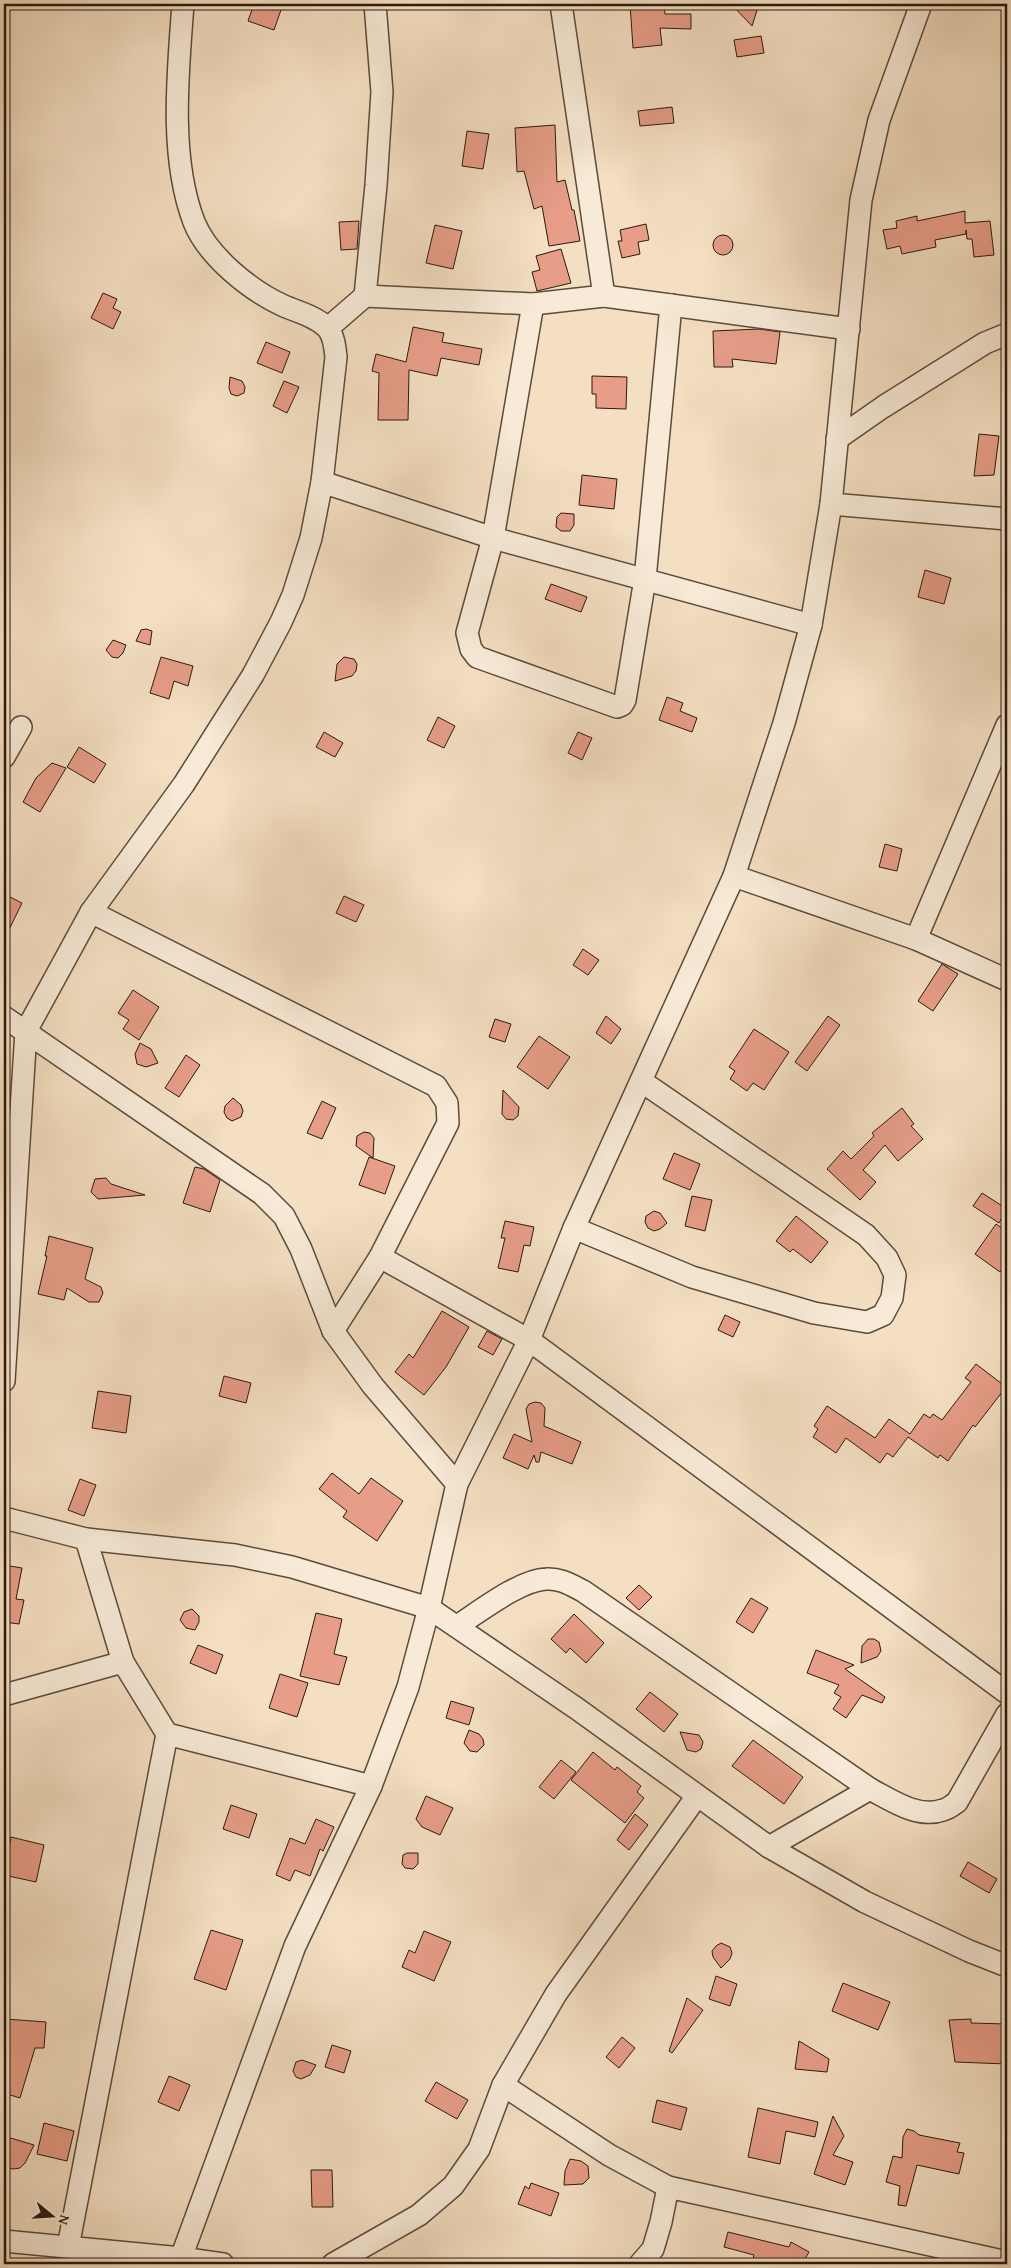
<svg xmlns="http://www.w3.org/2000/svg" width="1011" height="2268" viewBox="0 0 1011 2268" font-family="'Gentium Book Plus',serif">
<rect width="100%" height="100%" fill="#f4dfc2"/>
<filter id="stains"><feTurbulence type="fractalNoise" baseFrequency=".004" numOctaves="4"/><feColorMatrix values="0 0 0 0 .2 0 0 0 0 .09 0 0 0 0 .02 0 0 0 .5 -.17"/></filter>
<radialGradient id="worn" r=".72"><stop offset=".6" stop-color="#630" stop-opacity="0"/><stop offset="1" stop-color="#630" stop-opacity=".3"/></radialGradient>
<g fill="#e79d88" stroke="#291a0f">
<path d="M 254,4 L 283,4 L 274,30 L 248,21 Z"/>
<path d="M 630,4 L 664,4 L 665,14 L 691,14 L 691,29 L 660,28 L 662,45 L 633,48 Z"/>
<path d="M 731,4 L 759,4 L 752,26 Z"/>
<path d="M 761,36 L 764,53 L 737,57 L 734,40 Z"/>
<path d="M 672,107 L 674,123 L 640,126 L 638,111 Z"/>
<path d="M 555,125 L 557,182 L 565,180 L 572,210 L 574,210 L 580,241 L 549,246 L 542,206 L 534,209 L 524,171 L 517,172 L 515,128 Z"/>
<path d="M 467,131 L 489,134 L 483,169 L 462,166 Z"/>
<path d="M 965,211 L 965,223 L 990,221 L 994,255 L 974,257 L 972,239 L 967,239 L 966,230 L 966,234 L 935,240 L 936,247 L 902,254 L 900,246 L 887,249 L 883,230 L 897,228 L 896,221 L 917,216 L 917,221 Z"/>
<path d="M 359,221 L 357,249 L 341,250 L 339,222 Z"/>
<path d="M 646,224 L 649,240 L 638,242 L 640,254 L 622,258 L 618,241 L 622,241 L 620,230 Z"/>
<path d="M 435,225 L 462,231 L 453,269 L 426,263 Z"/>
<circle cx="723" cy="245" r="10"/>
<path d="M 561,249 L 571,283 L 537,291 L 532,272 L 540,270 L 536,256 Z"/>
<path d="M 103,293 L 117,299 L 113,308 L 121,312 L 113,329 L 91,318 Z"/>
<path d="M 413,327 L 444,333 L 442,342 L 482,349 L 479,365 L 441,358 L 437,376 L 409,370 L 408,420 L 378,420 L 379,373 L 372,371 L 376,354 L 406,362 Z"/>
<path d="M 759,329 L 780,332 L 776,364 L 732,359 L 733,367 L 714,367 L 713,331 Z"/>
<path d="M 266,342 L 290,352 L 282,373 L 257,363 Z"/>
<path d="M 592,376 L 627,377 L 626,409 L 596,408 L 596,394 L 592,394 Z"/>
<path d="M 230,377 L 242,381 L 245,387 L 244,393 L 237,396 L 231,394 L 229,388 Z"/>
<path d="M 284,381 L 299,387 L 287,413 L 273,406 Z"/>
<path d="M 979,434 L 999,436 L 994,475 L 974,476 Z"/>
<path d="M 582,475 L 617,479 L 614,509 L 579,505 Z"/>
<path d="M 561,513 L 574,514 L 574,525 L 570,531 L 561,531 L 556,527 L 557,517 Z"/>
<path d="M 925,570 L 951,578 L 944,604 L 918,597 Z"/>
<path d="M 551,584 L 587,597 L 581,612 L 545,599 Z"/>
<path d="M 146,629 L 152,631 L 150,645 L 136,641 L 141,630 Z"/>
<path d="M 113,640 L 126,645 L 123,653 L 118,658 L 112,657 L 106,650 Z"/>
<path d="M 161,657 L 193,666 L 188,686 L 174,681 L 169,699 L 150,693 Z"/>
<path d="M 344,657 L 354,659 L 357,664 L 356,671 L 352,676 L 335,681 L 337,664 Z"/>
<path d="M 667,697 L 683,703 L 680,711 L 697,718 L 692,732 L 659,720 Z"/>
<path d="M 438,717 L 455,726 L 444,748 L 427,740 Z"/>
<path d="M 324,732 L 343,743 L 335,757 L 316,747 Z"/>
<path d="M 578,732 L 592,738 L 582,760 L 568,753 Z"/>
<path d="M 79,747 L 106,764 L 94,783 L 67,767 Z"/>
<path d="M 52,763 L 66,768 L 40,812 L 23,802 L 36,778 Z"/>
<path d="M 885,844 L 902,849 L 897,871 L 879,867 Z"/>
<path d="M 4,894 L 22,903 L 4,940 Z"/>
<path d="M 344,896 L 364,905 L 356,922 L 336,913 Z"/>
<path d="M 583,949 L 599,960 L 588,975 L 573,965 Z"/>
<path d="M 942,964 L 958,974 L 933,1011 L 918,1001 Z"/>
<path d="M 133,990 L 159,1007 L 139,1040 L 123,1029 L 129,1020 L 118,1013 Z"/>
<path d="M 606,1016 L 621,1029 L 611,1044 L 596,1033 Z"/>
<path d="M 828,1016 L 840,1025 L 807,1071 L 795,1062 Z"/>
<path d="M 495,1019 L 511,1024 L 505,1042 L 489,1037 Z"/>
<path d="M 754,1029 L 789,1052 L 764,1090 L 753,1083 L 747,1091 L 730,1079 L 735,1071 L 729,1067 Z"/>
<path d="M 539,1036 L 570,1057 L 548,1089 L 517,1067 Z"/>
<path d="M 140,1043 L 151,1049 L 158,1063 L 146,1067 L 137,1064 L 135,1054 Z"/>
<path d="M 186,1055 L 200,1065 L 179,1097 L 165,1088 Z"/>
<path d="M 503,1090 L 519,1107 L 518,1116 L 513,1120 L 506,1119 L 502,1114 Z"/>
<path d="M 233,1098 L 241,1105 L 243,1111 L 241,1117 L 232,1121 L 227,1118 L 224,1112 L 225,1106 Z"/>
<path d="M 322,1101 L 336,1108 L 322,1139 L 307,1133 Z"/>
<path d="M 902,1108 L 914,1124 L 911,1126 L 923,1139 L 898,1161 L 885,1145 L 863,1170 L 876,1182 L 860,1200 L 827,1169 L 843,1151 L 851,1159 L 874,1136 L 872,1133 Z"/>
<path d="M 364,1132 L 370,1133 L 374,1138 L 373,1158 L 356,1146 L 357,1136 Z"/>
<path d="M 674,1153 L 700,1164 L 690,1190 L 663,1179 Z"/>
<path d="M 369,1157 L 395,1166 L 385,1194 L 359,1185 Z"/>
<path d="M 195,1167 L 204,1169 L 220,1180 L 210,1212 L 183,1203 Z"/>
<path d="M 106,1178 L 111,1184 L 145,1195 L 98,1199 L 91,1192 L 95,1179 Z"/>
<path d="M 982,1193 L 1007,1209 L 999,1223 L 973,1206 Z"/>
<path d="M 692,1196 L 712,1200 L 705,1231 L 685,1226 Z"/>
<path d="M 654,1211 L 660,1213 L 667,1223 L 660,1229 L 654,1231 L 648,1228 L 645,1222 L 646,1216 Z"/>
<path d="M 796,1216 L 828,1242 L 811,1263 L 793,1249 L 790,1252 L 776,1241 Z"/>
<path d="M 505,1221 L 534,1227 L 530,1246 L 524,1245 L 518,1272 L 498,1268 L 505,1238 L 501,1238 Z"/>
<path d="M 996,1224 L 1007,1232 L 1007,1262 L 1000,1272 L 975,1254 Z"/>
<path d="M 49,1236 L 93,1248 L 85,1279 L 101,1287 L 103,1293 L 99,1302 L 89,1302 L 67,1288 L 64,1300 L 38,1294 L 47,1256 L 45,1256 Z"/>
<path d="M 442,1311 L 469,1327 L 446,1367 L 424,1395 L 395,1372 L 409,1354 L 413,1358 Z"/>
<path d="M 725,1315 L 740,1322 L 733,1337 L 718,1330 Z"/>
<path d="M 487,1331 L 502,1339 L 493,1355 L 478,1347 Z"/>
<path d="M 976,1364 L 1006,1387 L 975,1427 L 973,1425 L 948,1461 L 940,1455 L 938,1458 L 908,1437 L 893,1457 L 887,1453 L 880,1463 L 846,1438 L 836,1453 L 813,1437 L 818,1429 L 814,1426 L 827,1406 L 875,1438 L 889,1419 L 910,1434 L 924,1414 L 930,1418 L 933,1414 L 942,1420 L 971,1382 L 965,1378 Z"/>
<path d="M 224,1376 L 251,1383 L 246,1403 L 219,1396 Z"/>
<path d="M 98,1391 L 131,1396 L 126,1433 L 92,1428 Z"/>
<path d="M 535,1402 L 541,1403 L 545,1408 L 544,1426 L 581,1442 L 572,1464 L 541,1452 L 539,1462 L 536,1462 L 534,1455 L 528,1469 L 503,1458 L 514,1434 L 532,1442 L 526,1409 L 529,1404 Z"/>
<path d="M 332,1473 L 359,1494 L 371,1478 L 403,1501 L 377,1541 L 343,1517 L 347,1511 L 319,1489 Z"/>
<path d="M 80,1479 L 96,1485 L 84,1516 L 68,1510 Z"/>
<path d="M 4,1565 L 22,1568 L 16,1599 L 24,1600 L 19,1624 L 4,1622 Z"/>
<path d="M 639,1585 L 652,1597 L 639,1610 L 626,1598 Z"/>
<path d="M 751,1598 L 768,1608 L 753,1633 L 736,1622 Z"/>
<path d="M 192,1609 L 199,1616 L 199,1622 L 195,1630 L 186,1628 L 180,1620 L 184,1612 Z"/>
<path d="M 316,1613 L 342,1619 L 334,1654 L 347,1657 L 339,1685 L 300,1676 Z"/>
<path d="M 574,1614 L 604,1643 L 586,1663 L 570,1648 L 566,1653 L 551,1639 Z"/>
<path d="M 868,1639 L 874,1639 L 879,1642 L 881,1651 L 877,1657 L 861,1663 L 862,1646 Z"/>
<path d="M 198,1645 L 223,1655 L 216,1674 L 190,1663 Z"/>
<path d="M 816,1650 L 854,1665 L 845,1669 L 885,1697 L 882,1703 L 862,1695 L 846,1718 L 833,1709 L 841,1697 L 834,1693 L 839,1685 L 807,1673 Z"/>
<path d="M 280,1674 L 308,1683 L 297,1717 L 269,1708 Z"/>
<path d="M 650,1692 L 678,1714 L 664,1732 L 636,1709 Z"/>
<path d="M 451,1701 L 474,1708 L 469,1725 L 446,1718 Z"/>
<path d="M 469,1730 L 479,1734 L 483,1739 L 484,1745 L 477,1752 L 470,1751 L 464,1743 Z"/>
<path d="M 680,1732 L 699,1735 L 703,1742 L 701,1749 L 696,1752 L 687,1750 Z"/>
<path d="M 753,1740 L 803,1777 L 784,1804 L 732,1766 Z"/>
<path d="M 593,1752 L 615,1770 L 617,1767 L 641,1786 L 637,1792 L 644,1798 L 625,1823 L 571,1780 Z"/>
<path d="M 561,1760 L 576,1772 L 554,1799 L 539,1787 Z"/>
<path d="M 426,1796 L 453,1808 L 440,1835 L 422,1827 L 416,1819 Z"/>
<path d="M 231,1805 L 257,1814 L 249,1838 L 223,1829 Z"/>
<path d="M 635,1814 L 648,1825 L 629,1850 L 617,1840 Z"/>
<path d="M 316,1819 L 334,1827 L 323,1851 L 320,1849 L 310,1876 L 295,1870 L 290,1881 L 276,1875 L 290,1838 L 305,1844 Z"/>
<path d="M 11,1837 L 44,1845 L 36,1882 L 4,1875 L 4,1856 L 6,1844 L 10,1843 Z"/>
<path d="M 407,1853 L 418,1853 L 418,1864 L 413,1869 L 405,1868 L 402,1864 L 403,1855 Z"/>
<path d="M 968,1862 L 997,1879 L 989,1893 L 960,1876 Z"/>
<path d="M 211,1930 L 243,1940 L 226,1990 L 194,1979 Z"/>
<path d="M 424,1931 L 451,1942 L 434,1981 L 402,1967 L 409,1950 L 415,1953 Z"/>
<path d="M 721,1943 L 730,1947 L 732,1953 L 730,1959 L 721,1968 L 713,1957 L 712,1951 L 716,1946 Z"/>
<path d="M 716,1976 L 737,1984 L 730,2006 L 709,1999 Z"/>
<path d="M 843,1983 L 890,2002 L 878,2030 L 832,2011 Z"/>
<path d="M 687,1998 L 703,2010 L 672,2053 L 669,2051 Z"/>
<path d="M 5,2019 L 46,2022 L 44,2048 L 35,2048 L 20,2098 L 4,2093 Z"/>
<path d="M 971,2019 L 971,2023 L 1007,2024 L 1007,2064 L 955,2062 L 949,2020 Z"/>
<path d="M 622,2037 L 635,2048 L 619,2068 L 606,2057 Z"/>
<path d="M 799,2041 L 829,2059 L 827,2072 L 795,2069 Z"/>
<path d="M 332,2045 L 351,2051 L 344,2073 L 325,2067 Z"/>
<path d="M 302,2060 L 316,2065 L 310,2075 L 301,2079 L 296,2077 L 293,2071 L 296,2062 Z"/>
<path d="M 169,2076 L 190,2085 L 179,2111 L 158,2102 Z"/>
<path d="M 436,2082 L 468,2100 L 457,2119 L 425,2101 Z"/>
<path d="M 657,2100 L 687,2108 L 681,2130 L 652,2122 Z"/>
<path d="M 758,2108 L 818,2122 L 815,2137 L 786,2131 L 780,2164 L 748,2157 Z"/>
<path d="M 833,2116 L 844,2136 L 833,2155 L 853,2162 L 845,2185 L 814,2174 Z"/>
<path d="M 44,2123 L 74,2131 L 67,2161 L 37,2154 Z"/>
<path d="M 907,2129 L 914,2131 L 919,2135 L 960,2143 L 957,2152 L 964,2153 L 959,2174 L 917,2165 L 906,2206 L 898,2205 L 900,2186 L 886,2182 L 893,2156 L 902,2158 L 903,2137 Z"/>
<path d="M 4,2136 L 34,2145 L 25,2163 L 20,2168 L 13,2169 L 4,2167 Z"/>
<path d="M 570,2159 L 581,2161 L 588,2166 L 589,2178 L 583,2184 L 564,2185 L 565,2171 Z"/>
<path d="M 311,2170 L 332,2170 L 333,2207 L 312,2207 Z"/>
<path d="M 531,2183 L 559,2193 L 551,2216 L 518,2204 L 525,2186 L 529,2189 Z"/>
<path d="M 728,2232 L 789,2247 L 791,2242 L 809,2252 L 802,2264 L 751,2264 L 754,2255 L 724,2247 Z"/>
</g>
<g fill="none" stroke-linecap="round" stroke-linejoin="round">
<defs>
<g id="minor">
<path d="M 561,4 L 604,296"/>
<path d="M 365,296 L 533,304 L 604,296 L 849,329"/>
<path d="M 533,304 L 493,538 L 467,633 L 471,649 L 477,657 L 617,707 L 622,705 L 625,700 L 645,579 L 671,305"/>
<path d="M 328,328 L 365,296 L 376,185 L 382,92 L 375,4"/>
<path d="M 837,439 L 883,407 L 985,343 L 1007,334"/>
<path d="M 322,482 L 493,538 L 811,625"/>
<path d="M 831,504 L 1007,519"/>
<path d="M 4,757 L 21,727"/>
<path d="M 734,876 L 916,939 L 1007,980"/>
<path d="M 91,912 L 436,1086 L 447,1103 L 448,1123 L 380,1257 L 333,1331"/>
<path d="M 916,939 L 1007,725"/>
<path d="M 4,1017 L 262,1194 L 284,1216 L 301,1249 L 333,1331 L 373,1386 L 457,1484"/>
<path d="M 574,1228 L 692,1277 L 814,1313 L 867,1322 L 883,1315 L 892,1298 L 895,1275 L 887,1258 L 866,1235 L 641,1081"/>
<path d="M 380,1257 L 529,1340 L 1007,1693"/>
<path d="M 4,1381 L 26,1031 L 91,912 L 184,784 L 253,675 L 281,622 L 293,595 L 311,538 L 322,482 L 336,357 C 335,348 334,336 328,329 C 318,317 298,312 284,306 C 251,291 208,257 194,222 C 169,157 178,72 183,4"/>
<path d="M 4,1518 L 86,1539 L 235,1555 L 292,1567 L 429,1608 L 576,1708 L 769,1847 L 865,1902 L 969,1951 L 1007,1966"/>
<path d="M 86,1539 L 123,1662"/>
<path d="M 457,1626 C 479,1612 520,1580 546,1579 C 560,1578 571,1585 583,1591 L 870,1789 C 891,1800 918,1819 943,1810 C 948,1809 953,1805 957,1802 L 1007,1714"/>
<path d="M 4,1695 L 123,1662 L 167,1734 L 371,1786"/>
<path d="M 769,1847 L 870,1789"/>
<path d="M 503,2085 L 609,2155 L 668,2187"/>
<path d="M 4,2241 L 181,2258 L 295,1946 L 371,1786 L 408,1687 L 429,1608 L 457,1484 L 529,1340 L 574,1228 L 734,876 L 784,723 L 811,625 L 831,504 L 861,200 L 879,120 L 921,4"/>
<path d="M 68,2247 L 167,1734"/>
<path d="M 181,2258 L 223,2264"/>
<path d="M 333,2264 L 419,2215 L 453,2186 L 479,2149 L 503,2085 L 556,1994 L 697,1796"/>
<path d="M 640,2264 L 653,2249 L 661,2222 L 668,2187 L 1007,2262"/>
</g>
</defs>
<use href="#minor" stroke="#5c4b3c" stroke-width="24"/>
<use href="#minor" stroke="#f8ead7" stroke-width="21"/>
</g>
<rect width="1011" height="2268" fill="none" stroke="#f4dfc2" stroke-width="20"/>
<rect x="5" y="5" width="1001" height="2258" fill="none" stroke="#291a0f" stroke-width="2.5"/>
<rect x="10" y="10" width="991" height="2248" fill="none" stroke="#291a0f"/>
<g transform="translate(52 2216) rotate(108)" stroke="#f8ead7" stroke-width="4" paint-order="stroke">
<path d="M0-4L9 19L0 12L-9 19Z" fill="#291a0f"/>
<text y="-8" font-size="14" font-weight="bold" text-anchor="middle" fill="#291a0f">N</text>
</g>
<rect width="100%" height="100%" filter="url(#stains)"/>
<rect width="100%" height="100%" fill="url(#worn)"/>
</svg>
